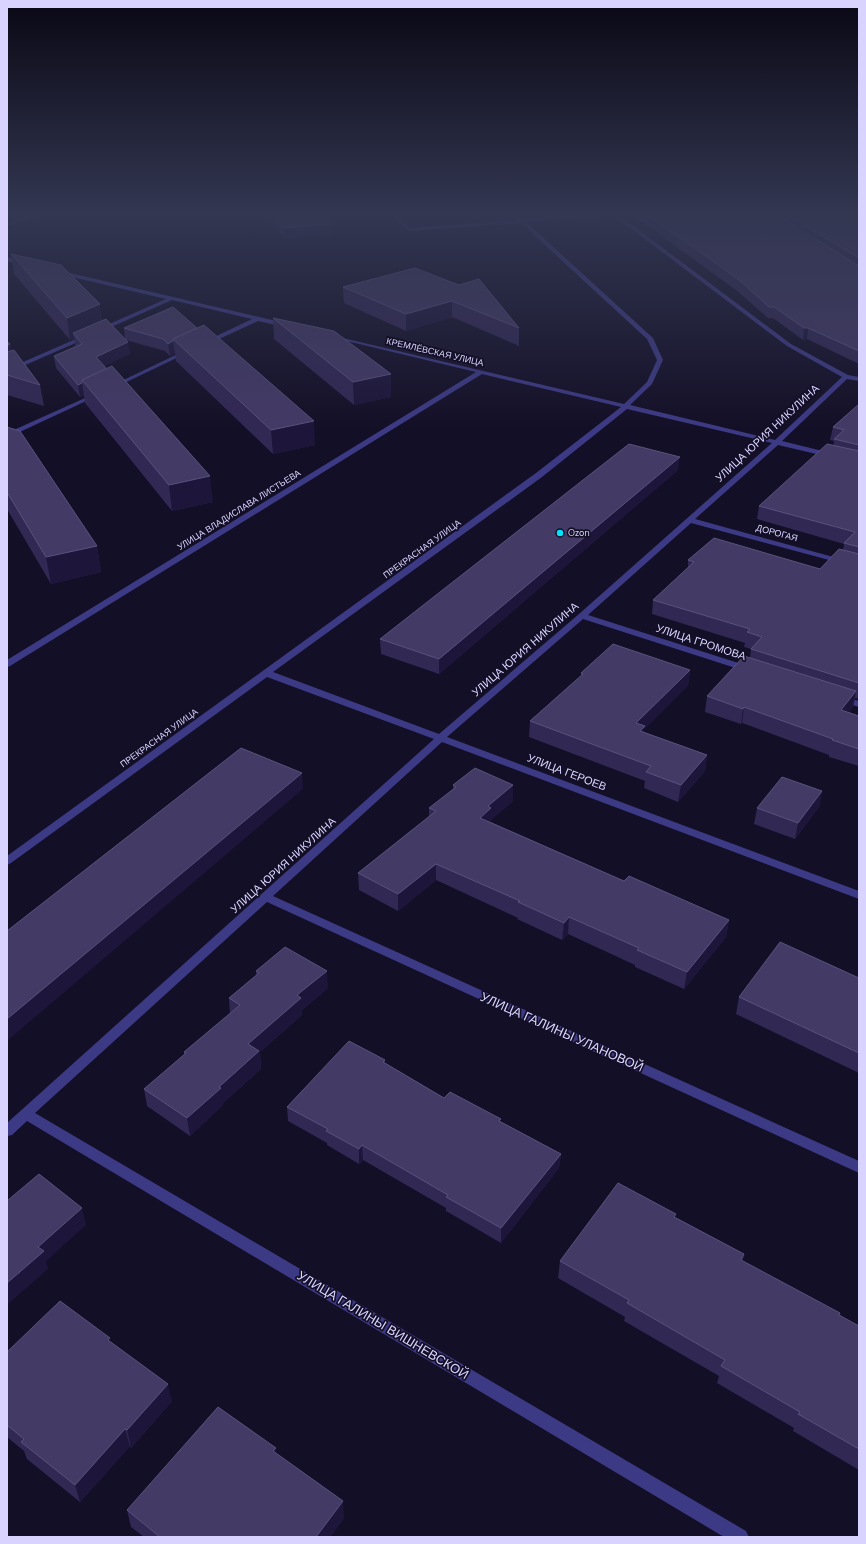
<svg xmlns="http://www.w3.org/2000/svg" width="866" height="1544" viewBox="0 0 866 1544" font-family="'DM Sans',sans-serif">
<rect width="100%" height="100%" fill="#130f26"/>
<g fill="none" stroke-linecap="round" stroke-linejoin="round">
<g fill="#3d3a85" fill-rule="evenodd">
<path d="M 44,212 L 49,212 L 7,226 L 7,223 Z"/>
<path d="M 389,212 L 393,212 L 410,228 L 518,220 L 510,212 L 514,212 L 523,219 L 610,212 L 638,212 L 636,213 L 619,215 L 791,344 L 848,375 L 859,377 L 859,381 L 847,379 L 782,441 L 859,460 L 859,464 L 778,445 L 695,519 L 859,564 L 859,568 L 691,523 L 588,615 L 751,667 L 753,669 L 751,671 L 745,671 L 583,619 L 447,737 L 859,891 L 859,899 L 442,742 L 273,896 L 859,1161 L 859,1173 L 267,902 L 35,1113 L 746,1531 L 749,1537 L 724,1537 L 27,1121 L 12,1135 L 7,1136 L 7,1123 L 434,739 L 267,677 L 11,863 L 7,865 L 7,856 L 536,473 L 621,407 L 482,374 L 10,666 L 7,667 L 7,660 L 476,372 L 330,337 L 330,335 L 624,404 L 647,382 L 657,360 L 647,339 L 521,223 L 409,231 ZM 613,215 L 787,346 L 842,377 L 775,440 L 630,405 L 652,384 L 663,360 L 653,338 L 526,222 ZM 627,409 L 772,443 L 579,614 L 439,734 L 273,672 L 542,477 Z"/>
<path d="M 7,257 L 26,263 L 27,264 L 24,266 L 7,261 Z"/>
<path d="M 57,270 L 285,323 L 288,325 L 285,327 L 258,321 L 206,345 L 204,344 L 204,342 L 252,319 L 172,300 L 100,332 L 98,331 L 98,329 L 166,299 L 55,273 L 55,271 Z"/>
<path d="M 85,335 L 88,337 L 87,338 L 7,373 L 7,369 Z"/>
<path d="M 184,351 L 189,352 L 116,387 L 111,386 Z"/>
<path d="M 94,394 L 99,395 L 7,438 L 7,433 Z"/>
<path d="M 842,696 L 859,701 L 859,707 L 839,701 L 837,699 L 839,697 Z"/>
</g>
</g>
<g fill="#312854">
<path d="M 254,212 L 322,212 L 333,235 L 284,239 L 266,212 L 255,213 Z"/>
<path d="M 634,212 L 859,212 L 859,364 L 807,339 L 803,340 L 773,318 L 768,318 L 736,290 L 638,219 L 638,218 L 634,215 Z"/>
<path d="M 11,254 L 102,320 L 125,339 L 124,328 L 173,307 L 315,445 L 273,454 L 176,361 L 175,353 L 170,356 L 165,351 L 126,340 L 130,354 L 104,366 L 213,502 L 172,511 L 85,403 L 84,396 L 80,397 L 56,368 L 54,356 L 76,346 L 75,345 L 74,338 L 70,340 L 14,274 Z"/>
<path d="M 415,268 L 519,328 L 519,346 L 452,317 L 406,331 L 344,303 L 343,287 Z"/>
<path d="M 273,318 L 391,397 L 354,405 L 274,339 Z"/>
<path d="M 7,341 L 10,344 L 11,351 L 40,385 L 44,406 L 7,395 Z"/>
<path d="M 859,404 L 859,699 L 855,698 L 853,707 L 849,712 L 859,716 L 859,766 L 829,757 L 829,755 L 742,723 L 741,724 L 705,712 L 707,696 L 750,657 L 751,649 L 744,647 L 745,643 L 652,614 L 653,600 L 688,569 L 688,560 L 820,569 L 843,550 L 844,544 L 757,519 L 759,506 L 833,446 L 834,441 L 830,440 L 833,427 Z"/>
<path d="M 7,427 L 97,546 L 101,572 L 51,584 L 7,509 Z"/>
<path d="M 678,470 L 439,674 L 381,654 L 380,639 Z"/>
<path d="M 690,670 L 688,685 L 644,729 L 644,732 L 707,755 L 705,771 L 678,802 L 644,788 L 645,781 L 529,737 L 530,721 L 581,676 L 581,673 Z"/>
<path d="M 453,785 L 513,785 L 513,801 L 491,820 L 491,822 L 624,881 L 729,920 L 726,937 L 684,989 L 635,967 L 635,965 L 568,934 L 562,940 L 517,919 L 518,918 L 436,880 L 398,911 L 359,890 L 358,873 L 429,817 L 429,808 L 453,790 Z"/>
<path d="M 822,791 L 819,807 L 795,839 L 754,824 L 757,808 Z"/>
<path d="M 256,971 L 328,988 L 302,1010 L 302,1015 L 260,1052 L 261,1069 L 223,1103 L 223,1105 L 190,1136 L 147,1106 L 144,1089 L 184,1055 L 184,1052 L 230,1014 L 229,998 L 256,976 Z"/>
<path d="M 859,978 L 859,1073 L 736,1014 L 739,997 Z"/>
<path d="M 385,1060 L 385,1063 L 444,1098 L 501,1122 L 561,1154 L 559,1168 L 501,1243 L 446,1211 L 446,1208 L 363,1160 L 359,1164 L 327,1145 L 327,1143 L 288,1121 L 287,1107 Z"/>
<path d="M 675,1217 L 744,1254 L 743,1261 L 859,1326 L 859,1470 L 793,1431 L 794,1428 L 717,1383 L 719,1376 L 624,1321 L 625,1317 L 558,1278 L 560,1261 Z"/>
<path d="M 111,1342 L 172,1401 L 131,1448 L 130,1446 L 80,1502 L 27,1459 L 24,1451 L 7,1437 L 7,1352 Z"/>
<path d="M 277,1454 L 344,1518 L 330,1537 L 144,1537 L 131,1527 L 127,1510 Z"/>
</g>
<g fill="#1d163a">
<path d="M 332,224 L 333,235 L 284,239 L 283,228 Z"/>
<path d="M 452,301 L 452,317 L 406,331 L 406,314 Z"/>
<path d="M 100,304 L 103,325 L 73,333 L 74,338 L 70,340 L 67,318 Z"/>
<path d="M 804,328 L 808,328 L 807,339 L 803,340 Z"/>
<path d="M 173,341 L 175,353 L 170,356 L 168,344 Z"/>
<path d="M 128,342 L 130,354 L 98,369 L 96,357 Z"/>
<path d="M 10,344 L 13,365 L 7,367 L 7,346 Z"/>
<path d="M 391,374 L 391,397 L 354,405 L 353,382 Z"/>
<path d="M 82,383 L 84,396 L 80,397 L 78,385 Z"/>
<path d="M 314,421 L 315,445 L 273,454 L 271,430 Z"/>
<path d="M 680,457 L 678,470 L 439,674 L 439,659 Z"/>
<path d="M 210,476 L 213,502 L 172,511 L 169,485 Z"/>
<path d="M 97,546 L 101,572 L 51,584 L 46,557 Z"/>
<path d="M 690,670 L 688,685 L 644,729 L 643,742 L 636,723 Z"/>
<path d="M 856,691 L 853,707 L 838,726 L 841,710 Z"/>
<path d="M 744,707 L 742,723 L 741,724 L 743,709 Z"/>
<path d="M 707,755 L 705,771 L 678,802 L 681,785 Z"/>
<path d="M 302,773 L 303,789 L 7,1041 L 7,1019 Z"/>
<path d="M 513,785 L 513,801 L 491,820 L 491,824 L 480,818 L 488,806 Z"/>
<path d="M 822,791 L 819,807 L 795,839 L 798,823 Z"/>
<path d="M 436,864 L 436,880 L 398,911 L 398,894 Z"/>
<path d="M 569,917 L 568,934 L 562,940 L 564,923 Z"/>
<path d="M 729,920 L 726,937 L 684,989 L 687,972 Z"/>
<path d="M 327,971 L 328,988 L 302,1010 L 302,1015 L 260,1052 L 261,1069 L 223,1103 L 223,1105 L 190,1136 L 187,1118 L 219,1087 L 248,1044 L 297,995 Z"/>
<path d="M 362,1145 L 363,1160 L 359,1164 L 359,1149 Z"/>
<path d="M 561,1154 L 559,1168 L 501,1243 L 501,1228 Z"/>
<path d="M 82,1208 L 86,1225 L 46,1261 L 48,1269 L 7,1305 L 7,1283 L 38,1247 Z"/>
<path d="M 744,1254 L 741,1272 L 741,1260 Z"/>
<path d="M 168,1384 L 172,1401 L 131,1448 L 127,1430 Z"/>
<path d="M 125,1429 L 130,1446 L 80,1502 L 75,1485 Z"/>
<path d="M 276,1448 L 278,1465 L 273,1451 Z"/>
<path d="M 343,1501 L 344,1518 L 330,1537 L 316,1537 Z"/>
</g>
<g fill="#433a66" stroke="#5a527e">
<path d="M 272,212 L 322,212 L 332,224 L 283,228 Z"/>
<path d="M 643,212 L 772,212 L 859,266 L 859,351 L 808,328 L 804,328 L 774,307 L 769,307 L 738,279 Z"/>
<path d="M 782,212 L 859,212 L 859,258 Z"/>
<path d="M 11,254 L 61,265 L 100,304 L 67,318 Z"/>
<path d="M 415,268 L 459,285 L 479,279 L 519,328 L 452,301 L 406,314 L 343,287 Z"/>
<path d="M 173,307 L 197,328 L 173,339 L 173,341 L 168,344 L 163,339 L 124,328 Z"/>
<path d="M 273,318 L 334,331 L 391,374 L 353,382 Z"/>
<path d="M 106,319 L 128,342 L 96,357 L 107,369 L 82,380 L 82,383 L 78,385 L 54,356 L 82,344 L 73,333 Z"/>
<path d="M 204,325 L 314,421 L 271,430 L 173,339 Z"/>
<path d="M 7,341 L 10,344 L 7,346 Z"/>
<path d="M 14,350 L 40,385 L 7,375 L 7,352 Z"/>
<path d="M 112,366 L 210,476 L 169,485 L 82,380 Z"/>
<path d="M 859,404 L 859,445 L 834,439 L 844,430 L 833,427 Z"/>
<path d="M 7,427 L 20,431 L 97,546 L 46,557 L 7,492 Z"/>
<path d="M 629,444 L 680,457 L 439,659 L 380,639 Z"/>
<path d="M 827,444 L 859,451 L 859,547 L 844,543 L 855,532 L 759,506 Z"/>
<path d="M 714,538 L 820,569 L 839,549 L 859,554 L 859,683 L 751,649 L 762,637 L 747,632 L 750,629 L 653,600 L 694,562 L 688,560 Z"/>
<path d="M 613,644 L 690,670 L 636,723 L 645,726 L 640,731 L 707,755 L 681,785 L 646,772 L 651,766 L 530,721 L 583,674 L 581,673 Z"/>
<path d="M 744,656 L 856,691 L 841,710 L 859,716 L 859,749 L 832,740 L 833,739 L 744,707 L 743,709 L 707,696 Z"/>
<path d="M 241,748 L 302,773 L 7,1019 L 7,931 Z"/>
<path d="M 475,768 L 513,785 L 488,806 L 491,808 L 480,818 L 624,881 L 629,876 L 729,920 L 687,972 L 637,950 L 639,948 L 569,917 L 564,923 L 518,902 L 520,901 L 436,864 L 398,894 L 358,873 L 436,811 L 429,808 L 456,787 L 453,785 Z"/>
<path d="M 782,777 L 822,791 L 798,823 L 757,808 Z"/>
<path d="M 780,942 L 859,978 L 859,1053 L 739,997 Z"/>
<path d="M 285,947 L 327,971 L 297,995 L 301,998 L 248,1044 L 259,1051 L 219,1087 L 221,1088 L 187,1118 L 144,1089 L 186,1053 L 184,1052 L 240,1005 L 229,998 L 259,973 L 256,971 Z"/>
<path d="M 349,1041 L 385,1060 L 383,1062 L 444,1098 L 450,1092 L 501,1119 L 499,1121 L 561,1154 L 501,1228 L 446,1197 L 448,1195 L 362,1145 L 359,1149 L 326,1131 L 328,1129 L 287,1107 Z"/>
<path d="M 39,1174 L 82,1208 L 38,1247 L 44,1251 L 7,1283 L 7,1201 Z"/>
<path d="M 618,1183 L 676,1214 L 674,1217 L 744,1254 L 741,1260 L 840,1313 L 839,1315 L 859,1326 L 859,1449 L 798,1414 L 800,1412 L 721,1366 L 725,1360 L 627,1303 L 629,1300 L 560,1261 Z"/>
<path d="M 60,1301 L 110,1338 L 108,1340 L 168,1384 L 127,1430 L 125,1429 L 75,1485 L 21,1442 L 24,1439 L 7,1425 L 7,1352 Z"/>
<path d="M 218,1407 L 276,1448 L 273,1451 L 343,1501 L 316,1537 L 160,1537 L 127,1510 Z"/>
</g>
<linearGradient id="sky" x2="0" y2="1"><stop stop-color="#0a0815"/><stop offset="0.5" stop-color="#333752"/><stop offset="1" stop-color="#333752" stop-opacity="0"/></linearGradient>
<rect width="866" height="428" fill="url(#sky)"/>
<circle fill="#00e5ff" stroke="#130f26" stroke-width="1.5" cx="560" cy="533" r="4"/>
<g text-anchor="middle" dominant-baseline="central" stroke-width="3.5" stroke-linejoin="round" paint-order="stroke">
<g font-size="9" fill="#d9d4ff" stroke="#130f26">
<text transform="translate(435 352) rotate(13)">КРЕМЛЁВСКАЯ УЛИЦА</text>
<text transform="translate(239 510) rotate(-32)">УЛИЦА ВЛАДИСЛАВА ЛИСТЬЕВА</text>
<text transform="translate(777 533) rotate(15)">ДОРОГАЯ</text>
<text transform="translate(422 549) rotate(-36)">ПРЕКРАСНАЯ УЛИЦА</text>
<text transform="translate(159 738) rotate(-36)">ПРЕКРАСНАЯ УЛИЦА</text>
</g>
<g font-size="9" fill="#d9d4ff" stroke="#130f26" text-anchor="start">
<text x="568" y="533">Ozon</text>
</g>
<g font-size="11" fill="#d9d4ff" stroke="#130f26">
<text transform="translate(767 433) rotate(-43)">УЛИЦА ЮРИЯ НИКУЛИНА</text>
<text transform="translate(701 642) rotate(18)">УЛИЦА ГРОМОВА</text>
<text transform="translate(525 649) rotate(-41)">УЛИЦА ЮРИЯ НИКУЛИНА</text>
<text transform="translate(567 772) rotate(21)">УЛИЦА ГЕРОЕВ</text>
<text transform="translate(283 865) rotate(-42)">УЛИЦА ЮРИЯ НИКУЛИНА</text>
</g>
<g font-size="13" fill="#d9d4ff" stroke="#130f26">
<text transform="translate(562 1032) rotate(24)">УЛИЦА ГАЛИНЫ УЛАНОВОЙ</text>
<text transform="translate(383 1325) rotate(31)">УЛИЦА ГАЛИНЫ ВИШНЕВСКОЙ</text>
</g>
</g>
<rect width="866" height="1544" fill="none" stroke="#d9d4ff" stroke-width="16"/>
</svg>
